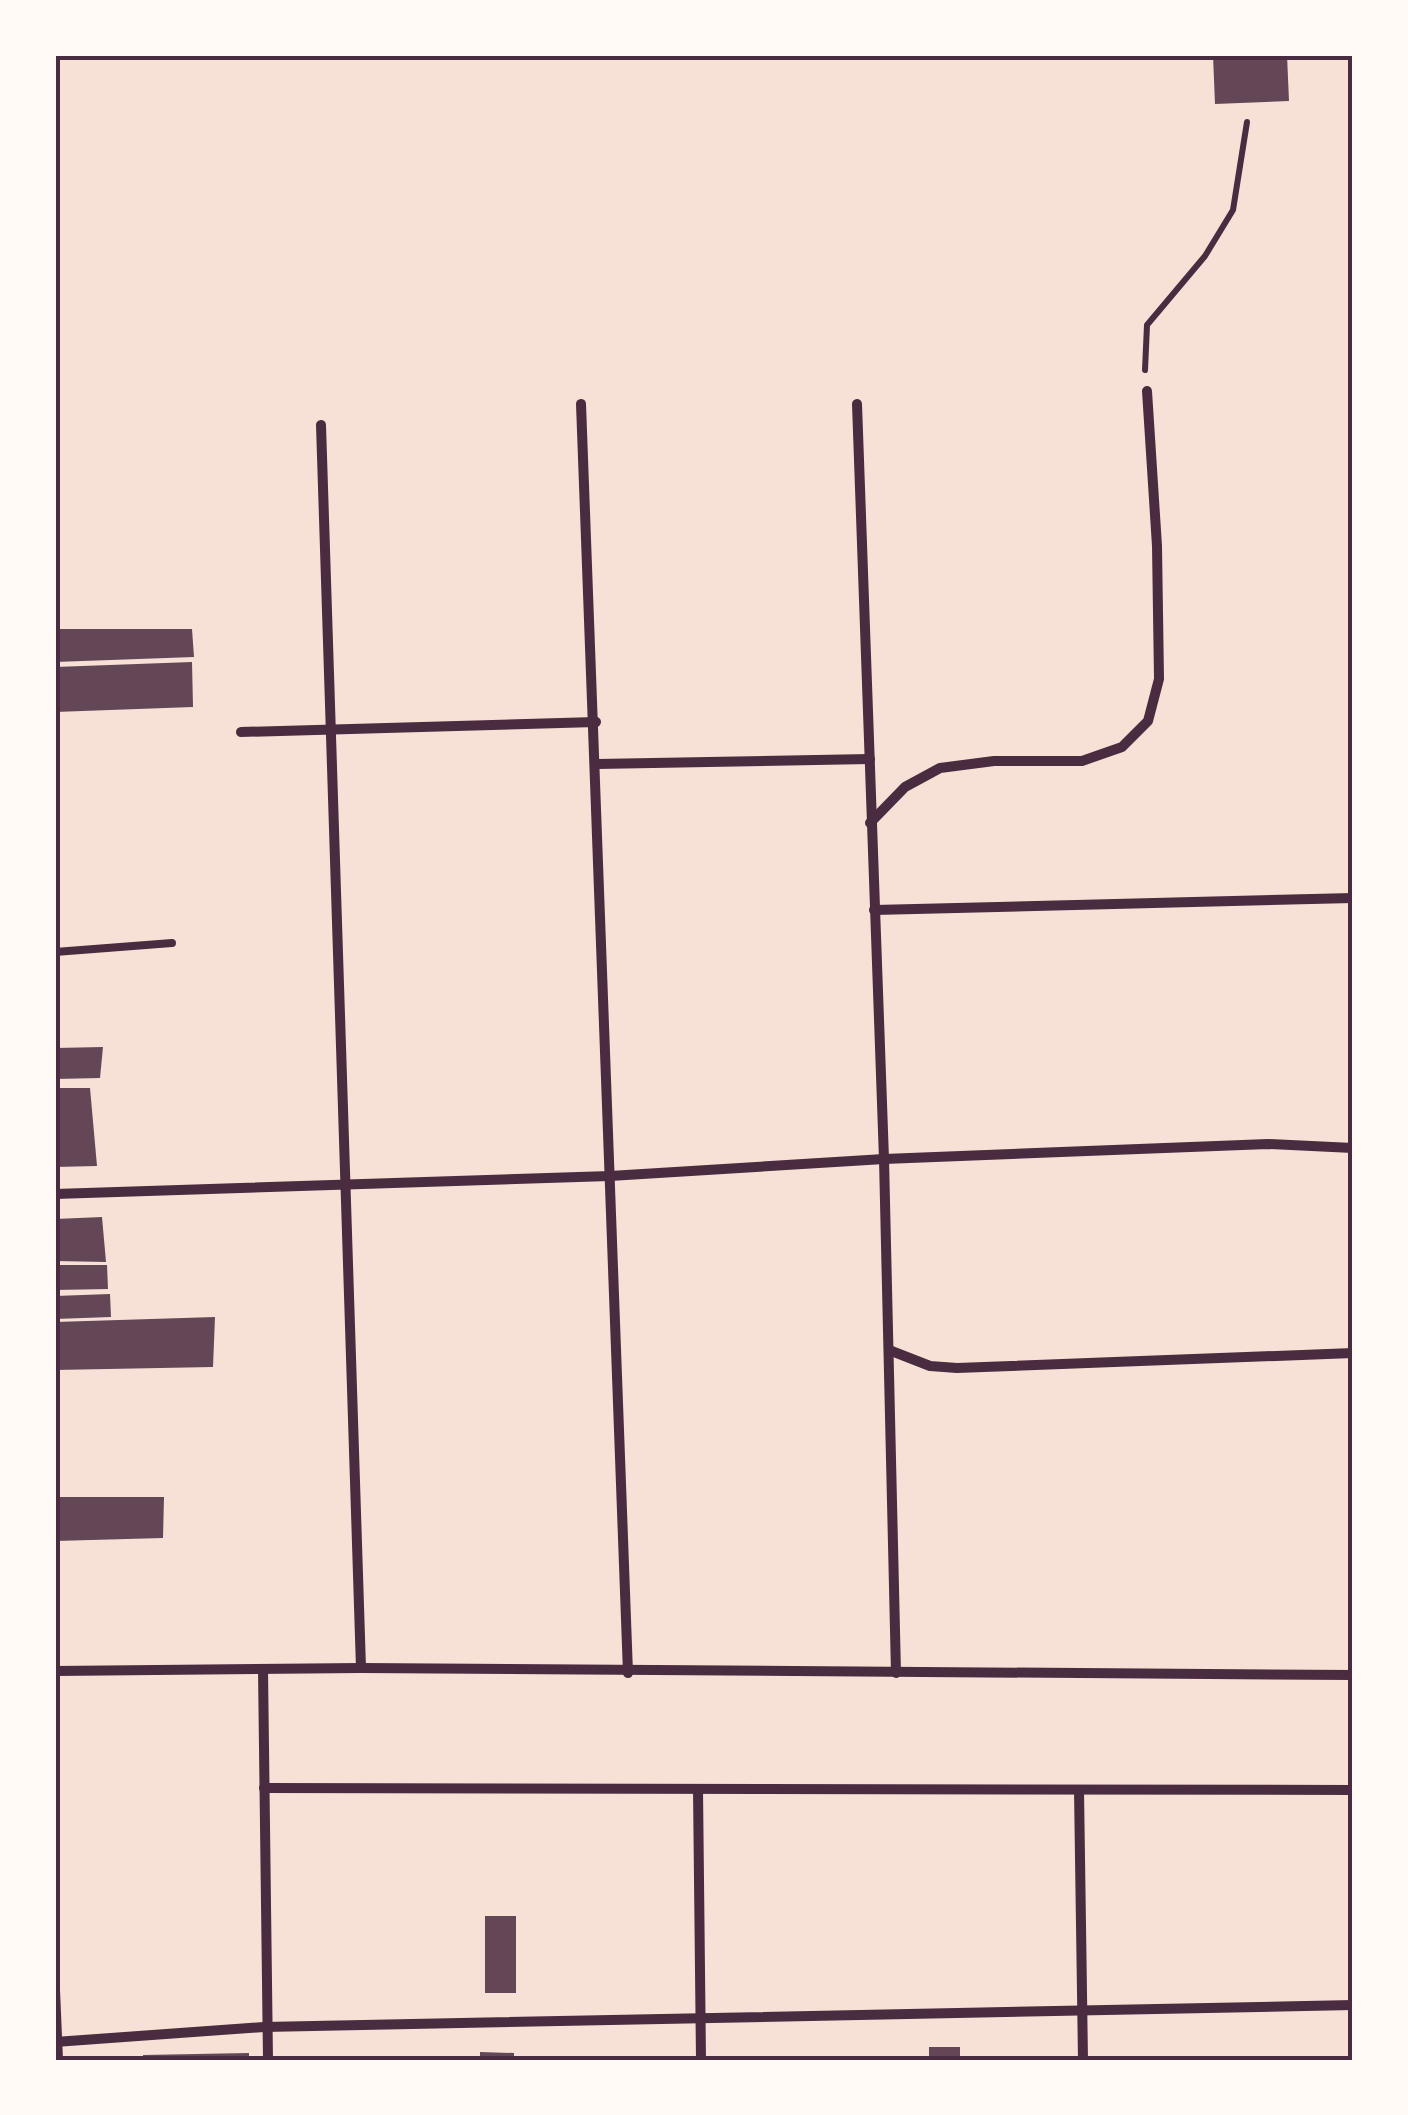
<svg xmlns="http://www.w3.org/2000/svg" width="1408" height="2115" viewBox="0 0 1408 2115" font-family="'Noto Sans',sans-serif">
<rect width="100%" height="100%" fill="#f7e1d7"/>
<g fill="#644757">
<path d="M 1213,55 L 1287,55 L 1289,101 L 1215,104 Z"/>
<path d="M 55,629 L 192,629 L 194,657 L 55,662 Z"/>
<path d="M 192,662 L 193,707 L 55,712 L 55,667 Z"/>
<path d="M 103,1047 L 100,1078 L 55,1079 L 55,1048 Z"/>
<path d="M 55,1088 L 90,1088 L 97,1166 L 55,1167 Z"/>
<path d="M 102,1217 L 106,1262 L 55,1261 L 55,1219 Z"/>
<path d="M 55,1265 L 107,1265 L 108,1289 L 55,1290 Z"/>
<path d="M 110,1294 L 111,1317 L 55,1319 L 55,1296 Z"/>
<path d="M 215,1317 L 213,1367 L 55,1370 L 55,1322 Z"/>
<path d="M 55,1497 L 164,1497 L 163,1538 L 55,1541 Z"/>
<rect x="485" y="1916" width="31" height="77"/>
<rect x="929" y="2047" width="31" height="13"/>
<path d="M 480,2052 L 514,2053 L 514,2060 L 480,2060 Z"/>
<path d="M 249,2053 L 249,2060 L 143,2060 L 143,2055 Z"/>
</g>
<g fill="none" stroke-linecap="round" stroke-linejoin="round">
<path stroke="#4a2c40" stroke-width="6" d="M 1145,370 L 1147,325 L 1205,256 L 1233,210 L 1247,122"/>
<path stroke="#4a2c40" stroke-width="8" d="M 55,952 L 172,943"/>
<g stroke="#4a2c40" stroke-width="10">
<path d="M 581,404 L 628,1673"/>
<path d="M 857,404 L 884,1159 L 896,1673"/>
<path d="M 321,425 L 361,1668"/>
<path d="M 241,732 L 596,722"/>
<path d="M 597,764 L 870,759"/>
<path d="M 870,823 L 905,787 L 940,768 L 994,761 L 1082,761 L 1122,747 L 1148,721 L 1159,679 L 1157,546 L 1147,391"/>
<path d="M 874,910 L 1353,898"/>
<path d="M 55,1194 L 610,1176 L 884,1159 L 1268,1144 L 1353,1148"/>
<path d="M 889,1350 L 930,1366 L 957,1368 L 1353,1353"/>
<path d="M 263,1669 L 268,2060"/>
<path d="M 55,1671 L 361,1668 L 1353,1675"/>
<path d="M 264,1788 L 1353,1790"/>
<path d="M 698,1789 L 701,2060"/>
<path d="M 1079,1790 L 1083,2060"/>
<path d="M 55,1990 L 58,2060"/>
<path d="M 55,2042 L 264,2027 L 1353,2005"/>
</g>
</g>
<rect width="1408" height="2115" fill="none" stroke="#fffaf5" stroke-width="115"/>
<rect x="58" y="58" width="1292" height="2000" fill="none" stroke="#4a2c40" stroke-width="4"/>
</svg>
